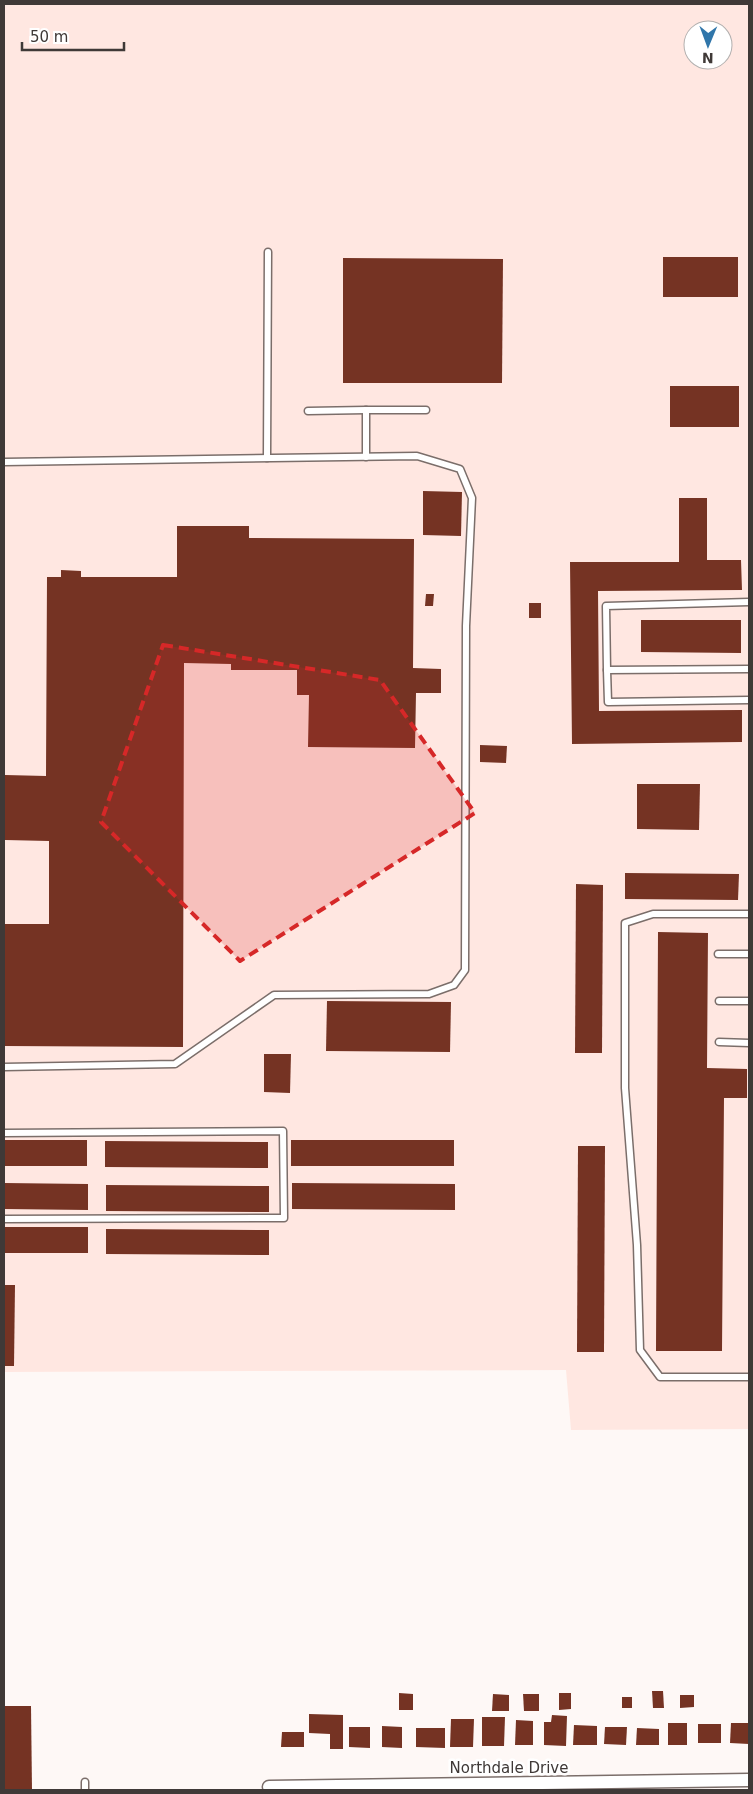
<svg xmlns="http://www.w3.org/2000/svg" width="753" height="1794" viewBox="0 0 753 1794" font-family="'DejaVu Sans',sans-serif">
<rect width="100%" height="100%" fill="#fef8f6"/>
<path fill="#ffe7e1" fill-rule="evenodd" d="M 4,4 L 749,4 L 749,1429 L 571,1430 L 566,1370 L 4,1372 ZM 693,30 L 723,30 L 723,60 L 693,60 Z"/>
<g fill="#753323">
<rect x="663" y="257" width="75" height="40"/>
<path d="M 343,258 L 503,259 L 502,383 L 343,383 Z"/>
<rect x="670" y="386" width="69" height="41"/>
<path d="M 423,491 L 462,492 L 461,536 L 423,535 Z"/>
<path d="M 679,498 L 707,498 L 707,560 L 741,560 L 742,590 L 598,591 L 599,711 L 742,710 L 742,742 L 572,744 L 570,562 L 679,562 Z"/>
<path d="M 177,526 L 249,526 L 249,538 L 414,539 L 413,668 L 441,669 L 441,693 L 416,693 L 415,748 L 308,747 L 309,695 L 297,695 L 297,670 L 231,670 L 231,664 L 184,663 L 183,1047 L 4,1046 L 4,924 L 49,924 L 49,841 L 5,840 L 5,775 L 46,776 L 47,577 L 61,577 L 61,570 L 81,571 L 81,577 L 177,577 Z"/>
<path d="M 426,594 L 434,594 L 433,606 L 425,606 Z"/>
<rect x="529" y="603" width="12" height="15"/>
<path d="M 641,620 L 741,620 L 741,653 L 641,652 Z"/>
<path d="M 480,745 L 507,746 L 506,763 L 480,762 Z"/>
<path d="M 637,784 L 700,784 L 699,830 L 637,829 Z"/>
<path d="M 625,873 L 739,874 L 738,900 L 625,899 Z"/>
<path d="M 576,884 L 603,885 L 602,1053 L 575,1053 Z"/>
<path d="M 658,932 L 708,933 L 707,1068 L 747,1069 L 747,1098 L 724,1098 L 722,1351 L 656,1351 Z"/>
<path d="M 327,1001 L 451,1002 L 450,1052 L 326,1051 Z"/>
<path d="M 264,1054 L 291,1054 L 290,1093 L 264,1092 Z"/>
<rect x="4" y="1140" width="83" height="26"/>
<rect x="291" y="1140" width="163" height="26"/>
<path d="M 105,1141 L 268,1142 L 268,1168 L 105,1167 Z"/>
<path d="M 578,1146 L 605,1146 L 604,1352 L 577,1352 Z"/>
<path d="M 4,1183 L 88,1184 L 88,1210 L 4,1209 Z"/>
<path d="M 292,1183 L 455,1184 L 455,1210 L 292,1209 Z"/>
<path d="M 106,1185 L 269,1186 L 269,1212 L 106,1211 Z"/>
<rect x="4" y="1227" width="84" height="26"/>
<path d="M 106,1229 L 269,1230 L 269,1255 L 106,1254 Z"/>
<path d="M 4,1285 L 15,1285 L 14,1366 L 4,1366 Z"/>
<path d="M 652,1691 L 663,1691 L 664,1708 L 653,1708 Z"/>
<path d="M 399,1693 L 413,1694 L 413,1710 L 399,1710 Z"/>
<path d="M 559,1693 L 571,1693 L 571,1709 L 559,1710 Z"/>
<path d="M 493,1694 L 509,1695 L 509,1711 L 492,1711 Z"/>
<path d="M 523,1694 L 539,1694 L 539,1711 L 524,1711 Z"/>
<path d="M 680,1695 L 694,1695 L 694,1707 L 680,1708 Z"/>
<rect x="622" y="1697" width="10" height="11"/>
<path d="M 4,1706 L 31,1706 L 32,1790 L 4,1790 Z"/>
<path d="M 309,1714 L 343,1715 L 343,1749 L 330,1749 L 330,1734 L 309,1733 Z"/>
<path d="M 552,1715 L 567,1716 L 566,1746 L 544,1745 L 544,1722 L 551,1722 Z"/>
<path d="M 482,1717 L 505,1717 L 504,1746 L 482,1746 Z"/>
<path d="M 451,1719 L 474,1719 L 473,1747 L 450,1747 Z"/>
<path d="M 516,1720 L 533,1721 L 533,1745 L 515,1745 Z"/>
<rect x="668" y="1723" width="19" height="22"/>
<path d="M 731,1723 L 749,1723 L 749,1744 L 730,1743 Z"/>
<rect x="698" y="1724" width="23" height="19"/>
<path d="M 574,1725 L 597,1726 L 597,1745 L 573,1745 Z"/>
<path d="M 382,1726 L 402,1727 L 402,1748 L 382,1747 Z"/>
<path d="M 349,1727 L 370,1727 L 370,1748 L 349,1747 Z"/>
<path d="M 605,1727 L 627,1727 L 626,1745 L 604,1744 Z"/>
<path d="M 416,1728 L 445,1728 L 445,1748 L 416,1747 Z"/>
<path d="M 637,1728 L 659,1729 L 659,1745 L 636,1745 Z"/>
<path d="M 282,1732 L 304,1732 L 304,1747 L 281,1747 Z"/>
</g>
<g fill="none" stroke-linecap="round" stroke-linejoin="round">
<defs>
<g id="service">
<path d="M 308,411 L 366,410"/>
<path d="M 366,457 L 366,410 L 426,410"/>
<path d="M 267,458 L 268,252"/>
<path d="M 4,462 L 417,456 L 460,469 L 472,498 L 466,626 L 465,970 L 454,985 L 429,994 L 274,995 L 175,1064 L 4,1067"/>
<path d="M 749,669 L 607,670 L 608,702 L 749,700"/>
<path d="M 607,670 L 606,606 L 749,602"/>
<path d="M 749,914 L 653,914 L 625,923 L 625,1088 L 637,1245 L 640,1350 L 660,1377 L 749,1377"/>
<path d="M 718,954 L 749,954"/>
<path d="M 719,1001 L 749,1001"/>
<path d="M 719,1042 L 749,1043"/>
<path d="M 4,1133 L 283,1131 L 284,1218 L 4,1219"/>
<path d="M 85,1782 L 85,1790"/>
</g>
<path id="minor" d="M 269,1787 L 749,1780"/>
</defs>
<use href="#service" stroke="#7b6e6a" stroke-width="9"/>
<use href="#minor" stroke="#7b6e6a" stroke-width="15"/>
<use href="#service" stroke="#fff" stroke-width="6"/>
<use href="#minor" stroke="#fff" stroke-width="12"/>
</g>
<path fill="#d62828" fill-opacity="0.2" stroke="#d62828" stroke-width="4" stroke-dasharray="10 6" stroke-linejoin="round" d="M 163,645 L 380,680 L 475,813 L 240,961 L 101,822 Z"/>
<g text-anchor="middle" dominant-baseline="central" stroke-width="5" stroke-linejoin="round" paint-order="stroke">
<g font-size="15" fill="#3f3937" stroke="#fff">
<text x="509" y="1768">Northdale Drive</text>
</g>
</g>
<rect width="753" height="1794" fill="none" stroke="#3f3937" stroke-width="10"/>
<g transform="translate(708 45) rotate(181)"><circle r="24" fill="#ffffff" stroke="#b2b0af"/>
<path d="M0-4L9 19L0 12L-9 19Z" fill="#3076aa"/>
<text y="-8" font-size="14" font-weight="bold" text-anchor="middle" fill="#3f3937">N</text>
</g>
<path d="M22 42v8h102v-8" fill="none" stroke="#3f3937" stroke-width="2.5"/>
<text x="30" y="42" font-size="15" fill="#3f3937" stroke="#ffffff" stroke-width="4" paint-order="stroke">50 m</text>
</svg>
